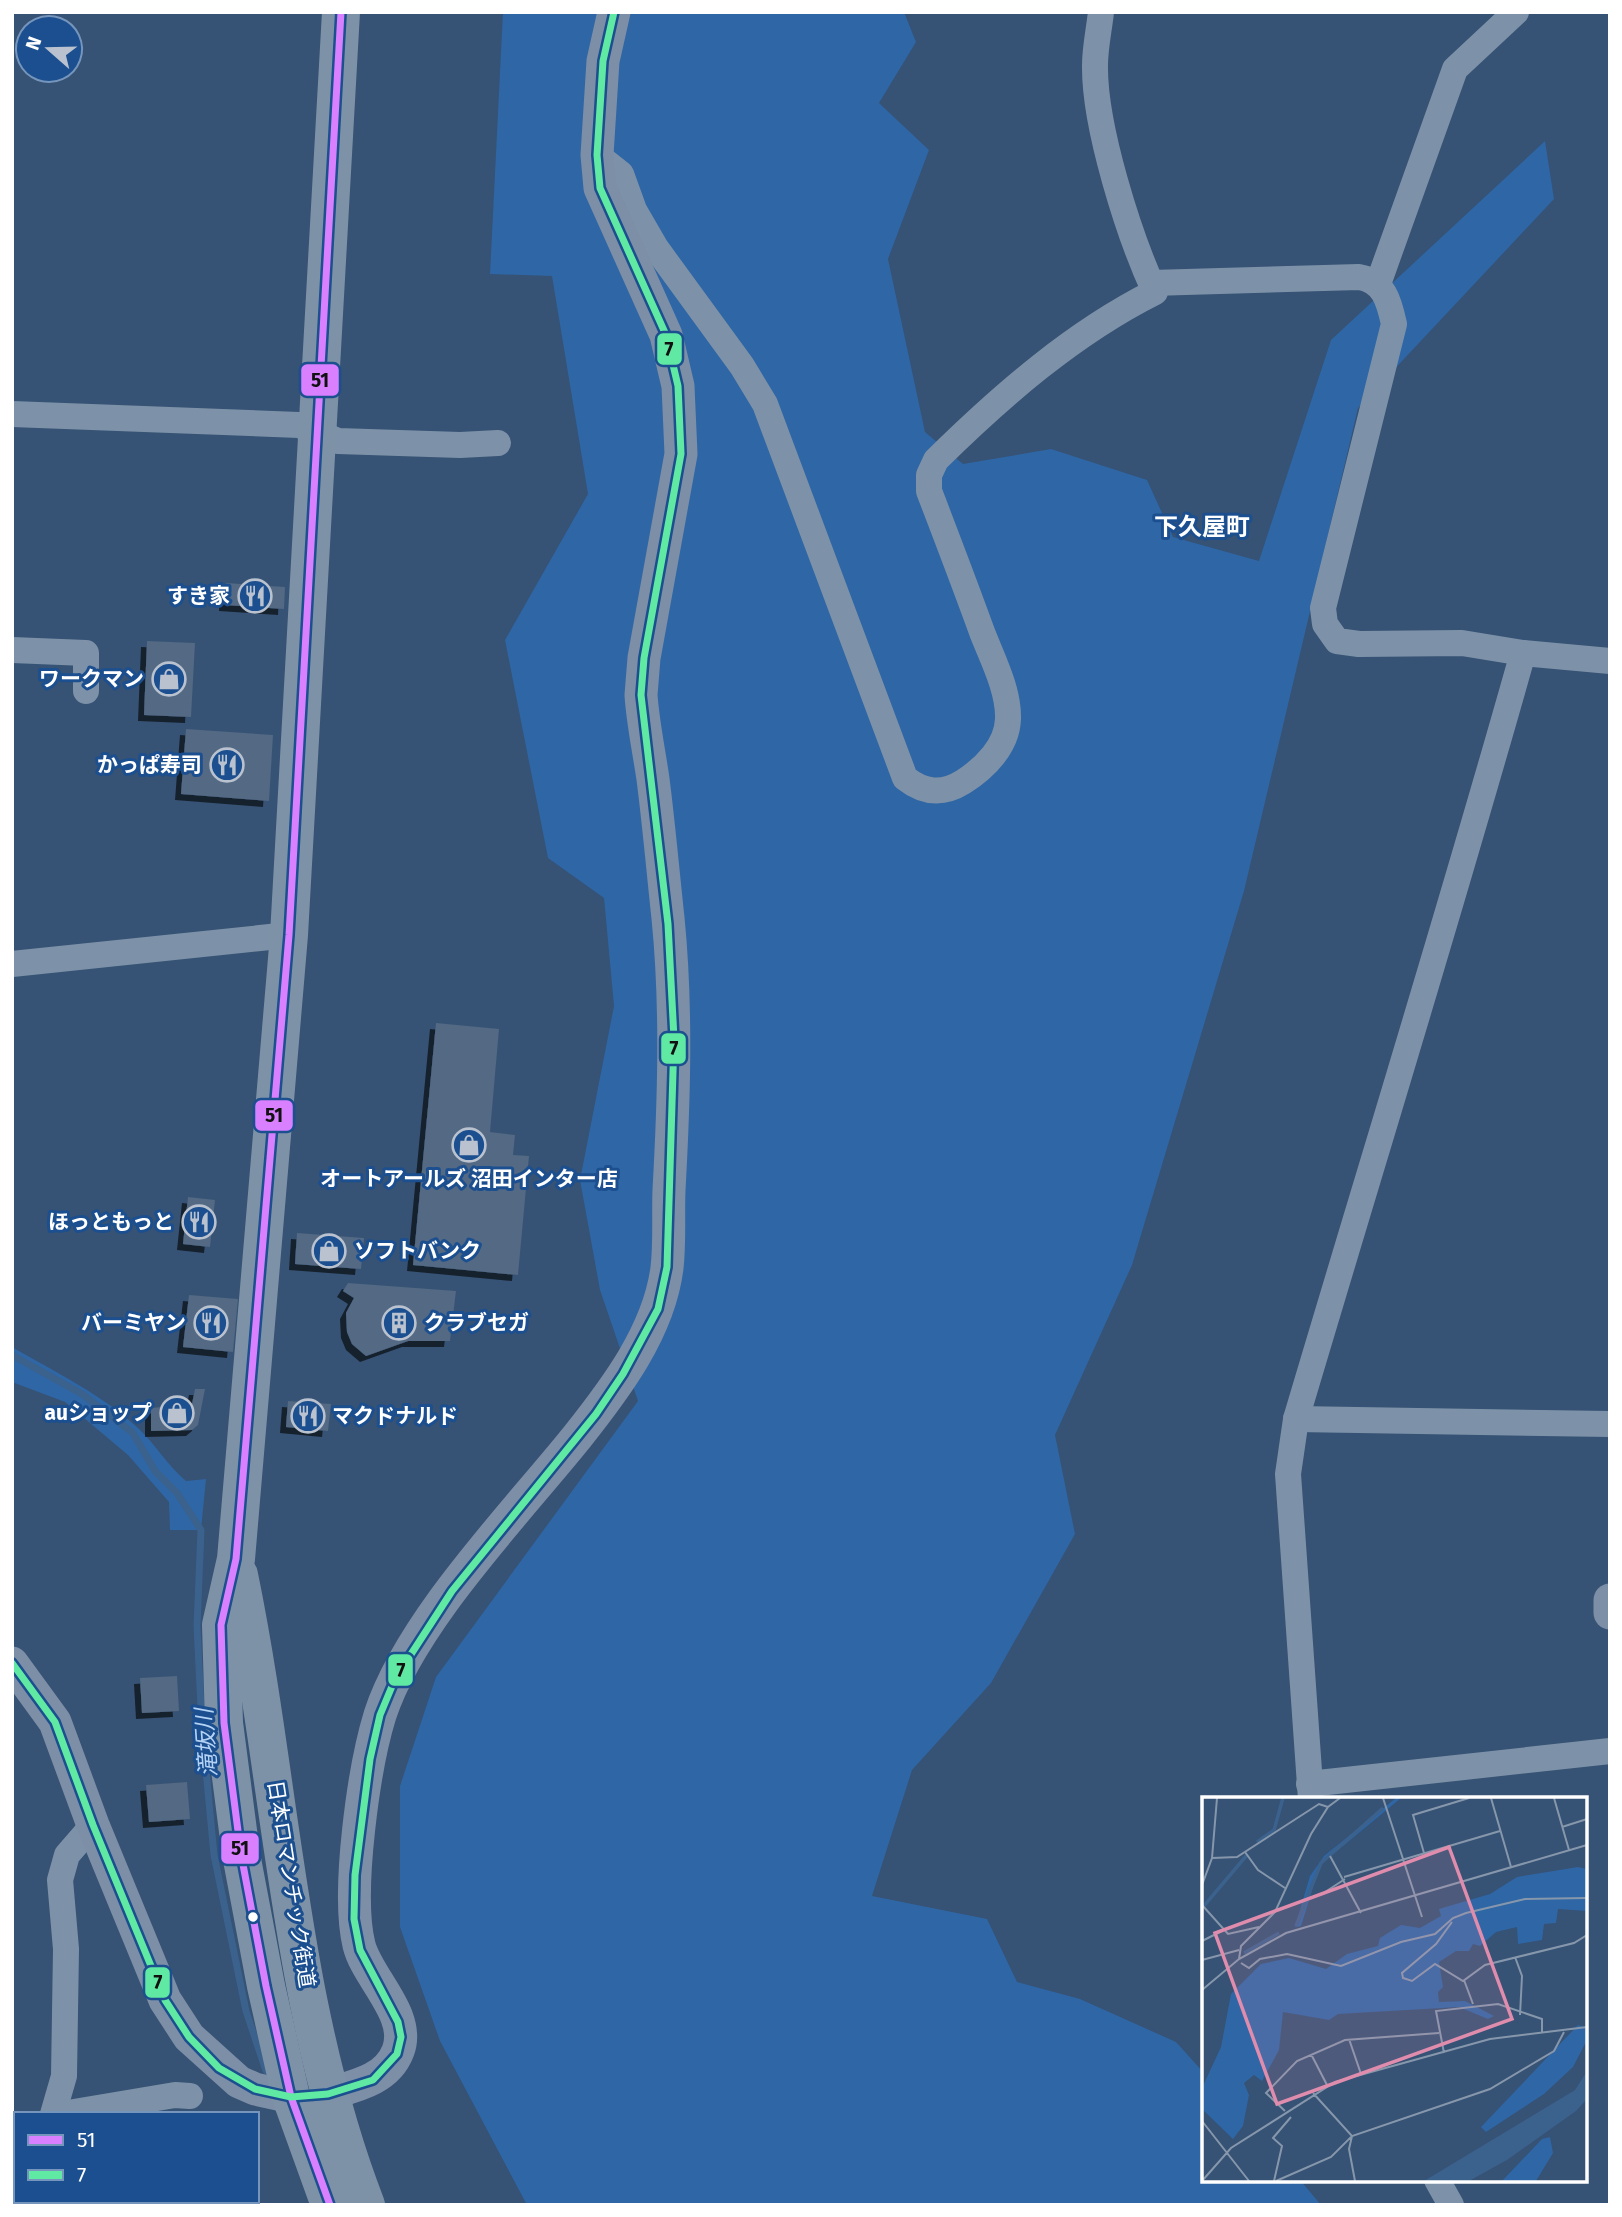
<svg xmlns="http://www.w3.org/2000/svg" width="1622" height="2217" viewBox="0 0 1622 2217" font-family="'Fira Sans','Noto Sans JP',sans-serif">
<defs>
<filter id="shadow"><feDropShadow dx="-6" dy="6" stdDeviation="0" flood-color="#0009"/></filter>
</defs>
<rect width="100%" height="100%" fill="#365274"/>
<g fill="#2f66a5">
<path d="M 503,12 L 904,12 L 916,42 L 879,103 L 929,150 L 888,259 L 925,432 L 963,464 L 1051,449 L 1147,480 L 1173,537 L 1259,561 L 1331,340 L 1545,141 L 1554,199 L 1358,408 L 1244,891 L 1132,1265 L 1055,1435 L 1075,1534 L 991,1683 L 912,1770 L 872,1896 L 987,1919 L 1017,1982 L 1080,1999 L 1176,2042 L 1204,2073 L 1204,2180 L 1300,2180 L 1321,2205 L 527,2205 L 440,2041 L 400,1927 L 400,1786 L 436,1677 L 638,1401 L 600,1290 L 580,1180 L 614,1006 L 604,898 L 548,858 L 505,640 L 588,494 L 552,276 L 490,274 Z"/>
<path d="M 12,1347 C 55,1372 103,1395 139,1429 C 156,1445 168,1466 186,1481 L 206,1479 L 201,1530 L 170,1530 L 169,1502 L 128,1455 L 65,1402 L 12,1382 Z"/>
</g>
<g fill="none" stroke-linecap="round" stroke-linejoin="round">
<path stroke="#3b618d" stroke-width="7" d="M 12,1355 L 82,1394 L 133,1433 L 155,1471 L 177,1493 L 201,1530 L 197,1626 L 202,1728 L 214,1855 L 246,2011 L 266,2071"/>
</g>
<g fill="#526984" filter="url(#shadow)">
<path d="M 226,583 L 285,587 L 284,609 L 225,605 Z"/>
<path d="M 147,641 L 195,643 L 191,717 L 144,715 Z"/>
<path d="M 186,729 L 273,735 L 269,801 L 181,794 Z"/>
<path d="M 436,1023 L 499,1029 L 490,1132 L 515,1135 L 513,1155 L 529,1156 L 518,1275 L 413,1265 Z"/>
<path d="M 188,1197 L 215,1200 L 210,1247 L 183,1244 Z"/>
<path d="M 297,1233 L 364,1238 L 361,1269 L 295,1264 Z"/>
<path d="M 348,1283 L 456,1291 L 450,1341 L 408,1341 L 366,1356 L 352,1344 L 347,1332 L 346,1313 L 354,1298 L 343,1291 Z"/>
<path d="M 189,1295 L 238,1299 L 233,1352 L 183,1347 Z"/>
<path d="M 195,1389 L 205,1389 L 198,1425 L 192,1430 L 151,1431 L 151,1408 L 192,1404 Z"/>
<path d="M 288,1401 L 331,1404 L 328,1431 L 286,1427 Z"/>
<path d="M 177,1676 L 179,1711 L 142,1713 L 140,1678 Z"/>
<path d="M 187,1782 L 190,1819 L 149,1822 L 146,1785 Z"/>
</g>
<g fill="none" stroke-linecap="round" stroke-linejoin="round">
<g stroke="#7d92a8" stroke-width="26">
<path d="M 597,155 L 621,174 L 634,210 L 656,248 L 742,366 L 765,404 L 905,778 C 924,793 942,795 963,782 C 985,768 1007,746 1008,719 C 1009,690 992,658 982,632 C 965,585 947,538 929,491 L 929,475 L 936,460 C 1001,396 1073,333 1155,292 C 1129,236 1094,126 1095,65 C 1095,48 1099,30 1101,12"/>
<path d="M 1151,283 L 1359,277 C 1384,281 1389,301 1394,324 L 1323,608 L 1325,624 L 1337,641 L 1359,644 L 1462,643 L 1523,653 L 1610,661"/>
<path d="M 1378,284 L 1455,69 L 1516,12"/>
<path d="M 12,414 L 299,425 L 338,441 L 460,445 L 498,443"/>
<path d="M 12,650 L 86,653 L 86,691"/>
<path d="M 12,964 L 289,935"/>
<path d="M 1296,1419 L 1610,1424"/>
<path d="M 1309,1784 L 1610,1751"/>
<path d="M 1311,1799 L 1288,1474 L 1296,1419 C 1372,1163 1451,909 1523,653"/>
<path d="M 53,2114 L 64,2076 L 66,1949 L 60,1880 L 67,1855 L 93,1825"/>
<path d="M 62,2114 L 175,2095 L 190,2096"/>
<path d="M 12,2166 L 16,2175"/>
<path d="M 1437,2180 L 1451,2205"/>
<path d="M 20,2201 L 20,2205"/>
<path d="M 192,2201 L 192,2205"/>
</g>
<g stroke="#7d8ea7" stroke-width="33">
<path d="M 1610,1600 L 1610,1613"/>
<path d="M 12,1663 L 55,1722 L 93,1825 L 165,2000 L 189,2037 L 239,2082 L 255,2089 L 291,2097"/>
<path d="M 328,2094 C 355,2086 387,2080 398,2051 C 412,2015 367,1978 359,1945 C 346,1892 364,1767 380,1715 C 410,1622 515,1514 577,1437 C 616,1388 659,1331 667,1268 C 670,1242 668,1216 669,1190 C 674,1100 677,1008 668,918 C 663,872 659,826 653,779 C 649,751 643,724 641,695 L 644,658 L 681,454 L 678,386 L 666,335 L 600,188 L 597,155 L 603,61 L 614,12"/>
</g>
<g stroke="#7e92a7" stroke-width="38">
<path d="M 239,1575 C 282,1784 288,2004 366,2205"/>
<path d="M 330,2205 L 291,2097 L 266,1986 L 241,1854 L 224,1723 L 221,1625 L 236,1559 L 289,935 L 341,12"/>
</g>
<defs>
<path id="bus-1" d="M 330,2205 L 291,2097 L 266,1986 L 241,1854 L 224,1723 L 221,1625 L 236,1559 L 289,935 L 341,12"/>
<path id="bus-2" d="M 12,1663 L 55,1722 L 93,1825 L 165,2000 L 189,2037 L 219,2068 L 255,2089 L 291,2097 L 328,2094 L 373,2080 L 397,2054 L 401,2037 L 398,2022 L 360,1950 L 354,1919 L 355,1875 L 370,1759 L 380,1715 L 395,1679 L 452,1591 L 596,1414 L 623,1374 L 658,1309 L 667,1267 L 674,1039 L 668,924 L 641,695 L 644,658 L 681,454 L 678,386 L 666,335 L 600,188 L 597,155 L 603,61 L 614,12"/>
</defs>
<use href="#bus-1" stroke="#1b4f8f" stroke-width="12"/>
<use href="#bus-2" stroke="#1b4f8f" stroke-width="12"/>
<use href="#bus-1" stroke="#d880ff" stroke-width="7"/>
<use href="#bus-2" stroke="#60e9a3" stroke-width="7"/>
</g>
<defs>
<symbol id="restaurant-ring" viewBox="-11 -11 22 22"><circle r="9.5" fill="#1b4f8f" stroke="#b9c2ce" stroke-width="1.5"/><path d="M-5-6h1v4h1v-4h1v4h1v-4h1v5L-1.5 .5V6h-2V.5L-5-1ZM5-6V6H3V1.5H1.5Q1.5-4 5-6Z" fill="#b9c2ce"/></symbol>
<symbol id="shop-ring" viewBox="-11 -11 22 22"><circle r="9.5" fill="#1b4f8f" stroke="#b9c2ce" stroke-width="1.5"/><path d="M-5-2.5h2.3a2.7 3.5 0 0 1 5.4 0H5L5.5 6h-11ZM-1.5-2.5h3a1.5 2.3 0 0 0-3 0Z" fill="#b9c2ce"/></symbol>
<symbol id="building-ring" viewBox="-11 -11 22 22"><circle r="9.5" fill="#1b4f8f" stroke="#b9c2ce" stroke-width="1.5"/><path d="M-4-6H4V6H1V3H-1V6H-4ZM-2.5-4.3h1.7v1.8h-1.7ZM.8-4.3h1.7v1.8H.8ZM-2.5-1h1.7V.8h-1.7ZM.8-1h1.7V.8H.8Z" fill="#b9c2ce"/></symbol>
</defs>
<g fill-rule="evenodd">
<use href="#restaurant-ring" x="236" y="577" width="38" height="38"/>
<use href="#shop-ring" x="150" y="660" width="38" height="38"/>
<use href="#restaurant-ring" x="208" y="746" width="38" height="38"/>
<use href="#shop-ring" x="450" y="1126" width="38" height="38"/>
<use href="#restaurant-ring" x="180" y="1203" width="38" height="38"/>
<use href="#shop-ring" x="310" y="1232" width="38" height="38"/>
<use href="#restaurant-ring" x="192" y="1304" width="38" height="38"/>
<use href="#building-ring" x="380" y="1304" width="38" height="38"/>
<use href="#shop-ring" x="158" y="1394" width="38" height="38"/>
<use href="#restaurant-ring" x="289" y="1397" width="38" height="38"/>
</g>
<circle fill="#fff" stroke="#1b4f8f" stroke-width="2.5" cx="253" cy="1917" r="6"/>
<g text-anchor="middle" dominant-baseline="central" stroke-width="6" stroke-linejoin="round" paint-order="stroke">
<g font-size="21" font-weight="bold" fill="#fff" stroke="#1b4f8f" text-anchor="end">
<text x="230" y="596">すき家</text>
<text x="144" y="679">ワークマン</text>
<text x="202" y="765">かっぱ寿司</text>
<text x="469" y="1179" text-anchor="middle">オートアールズ 沼田インター店</text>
<text x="174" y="1222">ほっともっと</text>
<text x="354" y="1251" text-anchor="start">ソフトバンク</text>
<text x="186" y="1323">バーミヤン</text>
<text x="424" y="1323" text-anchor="start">クラブセガ</text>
<text x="152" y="1413">auショップ</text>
<text x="332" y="1416" text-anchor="start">マクドナルド</text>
</g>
<g font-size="21" fill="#fff" stroke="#1b4f8f">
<text transform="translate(291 1884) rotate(81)">日本ロマンチック街道</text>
</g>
<g font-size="23" font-style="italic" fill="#b5d3f5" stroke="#1b4f8f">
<text transform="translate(206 1743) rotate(-94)">滝坂川</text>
</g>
<g font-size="24" font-weight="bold" fill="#fff" stroke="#1b4f8f">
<text x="1202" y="527">下久屋町</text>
</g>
</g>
<g transform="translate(1202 1797)">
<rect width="385" height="385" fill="#365274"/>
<path d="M 194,1 L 199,1 L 118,68 L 99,129 L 93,130 L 108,79 L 122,59 ZM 376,70 L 385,72 L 385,114 L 356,112 L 354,126 L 342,127 L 340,143 L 316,147 L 315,130 L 294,135 L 278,149 L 271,147 L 267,154 L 254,154 L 237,165 L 241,190 L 236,195 L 237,205 L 263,204 L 292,219 L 286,222 L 257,210 L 136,217 L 127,223 L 81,215 L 77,253 L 60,284 L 52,278 L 42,286 L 47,298 L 41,329 L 31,342 L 0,312 L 0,291 L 19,250 L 29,197 L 59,167 L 87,161 L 124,172 L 145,157 L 176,149 L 178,141 L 199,128 L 218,131 L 239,119 L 237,112 L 288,97 L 315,80 ZM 376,228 L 385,231 L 385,243 L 371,270 L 342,297 L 284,335 L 279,330 ZM 348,340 L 351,356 L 334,384 L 300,384 L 340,342 Z" fill="#2f66a5"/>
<path d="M 385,274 L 385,302 L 374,314 L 305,363 L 267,384 L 222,384 L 373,293 Z" fill="#3b618d"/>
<path fill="none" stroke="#3b618d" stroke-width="3.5" d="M 55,45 L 72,33 L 81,1M 1,110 L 45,58M 94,129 L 119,66 L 181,11M 42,156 L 77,136"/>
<path fill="none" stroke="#8697ac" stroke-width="2" d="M 181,1 L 220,120M 289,1 L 309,70M 352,1 L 367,53M 360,30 L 385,22M 43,55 L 56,73 L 83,91M 222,56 L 211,18 L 267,1M 128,59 L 159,116M 10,61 L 35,60 L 117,7 L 126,10M 142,80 L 298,34M 0,88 L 10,61 L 15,1M 120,97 L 143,82M 0,108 L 26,137 L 57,130M 250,125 L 234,147 L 200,176 L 201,181 L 210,184 L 233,167 L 261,184 L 283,168 L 372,146 L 385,138M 0,144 L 20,134M 313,160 L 320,179 L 318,218M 37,162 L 39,149 L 73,115 L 109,37 L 126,10 L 138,1M 0,163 L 37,153M 39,166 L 47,171 L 58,162 L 85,157 L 139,169 L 199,145 L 233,137 L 251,121 L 264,116 L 323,102 L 385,101M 262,183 L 271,207M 0,193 L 37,162 L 84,136 L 385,48M 147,242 L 159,277M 242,256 L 234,214 L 296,207 L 340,222 L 340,236M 109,257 L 125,288M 111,296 L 150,339 L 147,352 L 153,384M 83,314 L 64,296 L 95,264 L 143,243 L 237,236M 0,324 L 47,384M 0,384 L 29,351 L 133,285 L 288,242 L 385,230M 72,384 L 80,349 L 71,341 L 89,320M 74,384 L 129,360 L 150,339 L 288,292 L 352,254 L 362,235"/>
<path fill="#e08cad" fill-opacity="0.15" stroke="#e08cad" stroke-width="3.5" d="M 247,50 L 310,222 L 75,307 L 13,136 Z"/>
<rect width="385" height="385" fill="none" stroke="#fff" stroke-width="3.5"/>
</g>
<g stroke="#1b4f8f" stroke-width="2.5">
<rect x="656" y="332" width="27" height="34" rx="7" fill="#60e9a3"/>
<rect x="300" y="363" width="40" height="34" rx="7" fill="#d880ff"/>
<rect x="660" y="1032" width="27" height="33" rx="7" fill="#60e9a3"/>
<rect x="254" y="1099" width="40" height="33" rx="7" fill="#d880ff"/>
<rect x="387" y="1653" width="27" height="34" rx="7" fill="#60e9a3"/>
<rect x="220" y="1832" width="40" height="33" rx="7" fill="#d880ff"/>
<rect x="144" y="1966" width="27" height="33" rx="7" fill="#60e9a3"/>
</g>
<g font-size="19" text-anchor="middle" font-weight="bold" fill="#111">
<text x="669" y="356">7</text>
<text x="320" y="387">51</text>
<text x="674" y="1055">7</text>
<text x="274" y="1122">51</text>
<text x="401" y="1677">7</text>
<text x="240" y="1855">51</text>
<text x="158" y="1989">7</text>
</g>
<rect width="1622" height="2217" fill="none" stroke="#ffffff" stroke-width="28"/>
<rect x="14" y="2112" width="245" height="91" fill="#1b4f8f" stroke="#7695bc" stroke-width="2"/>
<rect x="28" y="2135" width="35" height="10" fill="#d880ff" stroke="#7695bc" stroke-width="2"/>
<text x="77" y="2147" font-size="21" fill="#ffffff">51</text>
<rect x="28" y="2170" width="35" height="10" fill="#60e9a3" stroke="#7695bc" stroke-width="2"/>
<text x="77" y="2182" font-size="21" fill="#ffffff">7</text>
<g transform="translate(49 49) rotate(290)"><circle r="33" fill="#1b4f8f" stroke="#7695bc" stroke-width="2"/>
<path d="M0-5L12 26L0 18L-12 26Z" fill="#b9c2ce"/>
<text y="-10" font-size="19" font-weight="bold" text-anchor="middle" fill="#ffffff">N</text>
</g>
</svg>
